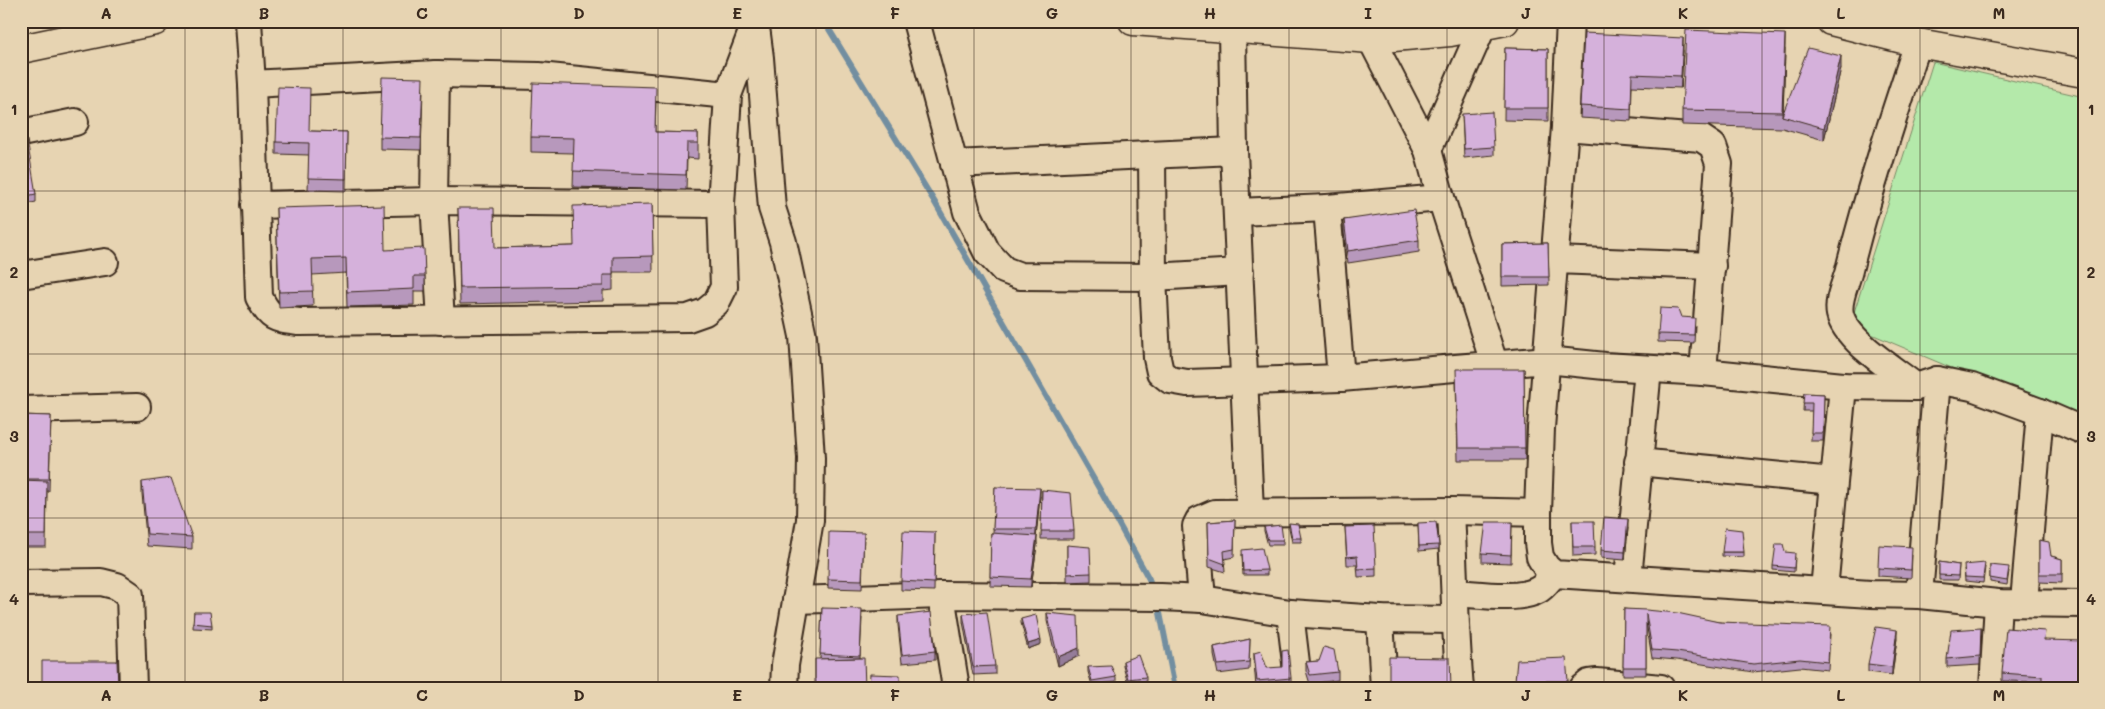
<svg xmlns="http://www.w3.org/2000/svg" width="2105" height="709" viewBox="0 0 2105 709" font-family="Mali,sans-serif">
<rect width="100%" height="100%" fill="#e7d4b2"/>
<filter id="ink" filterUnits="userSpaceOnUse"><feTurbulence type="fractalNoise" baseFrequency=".02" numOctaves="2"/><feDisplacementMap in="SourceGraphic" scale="10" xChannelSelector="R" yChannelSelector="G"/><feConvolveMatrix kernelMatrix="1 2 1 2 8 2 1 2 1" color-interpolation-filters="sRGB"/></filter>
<g filter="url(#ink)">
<path fill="#b4e9aa" stroke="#788a64" d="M 1933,62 L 2084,97 L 2084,424 L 1850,325 Z"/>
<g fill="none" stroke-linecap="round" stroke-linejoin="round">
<g stroke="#728ea0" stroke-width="6">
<path d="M 824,21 L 934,201 L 1100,490 L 1149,579 L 1154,592"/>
<path d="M 1158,603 L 1175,688"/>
</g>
<defs>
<g id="minor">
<path d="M 248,21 L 252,84 L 259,297 C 270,319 275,319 299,322 L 688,318 L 705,312 L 716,303 L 724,287 L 721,204 L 728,95 L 756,21"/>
<path d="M 916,21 L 967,212 L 987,252 L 1004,270 L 1020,276 L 1153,277 L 1240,272"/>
<path d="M 1570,21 L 1565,127 L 1541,428 L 1538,513 L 1538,543 L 1540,557 L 1546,567 L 1554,574 L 1871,594 L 1919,595 L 1998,603 L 2084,604"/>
<path d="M 756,27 L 760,58 L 772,208 L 783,242 L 803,336 L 811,458 L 810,520 L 785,665 L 784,688"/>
<path d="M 1232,30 L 1234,151 L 1250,511"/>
<path d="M 1371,39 L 1428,150 L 1441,198 L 1495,366"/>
<path d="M 436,74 L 434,201 L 441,321"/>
<path d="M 252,84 L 436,74 L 539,76 L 728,95"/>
<path d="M 1565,127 L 1701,138 L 1713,146 L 1719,164 L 1703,372"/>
<path d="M 21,133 L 75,122"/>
<path d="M 1428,150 L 1485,21"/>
<path d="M 1152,155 L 1153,277 L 1157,358 L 1160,372 L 1170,380 L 1187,383 L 1341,378 L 1547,360 L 1605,366 L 1703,372 L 1843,386 L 1916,387 L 1937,380 L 1972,387 L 2040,412 L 2084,431"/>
<path d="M 954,164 L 1234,151"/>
<path d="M 255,205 L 434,201 L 721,204"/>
<path d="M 1327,208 L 1341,378"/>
<path d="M 1237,212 L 1327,208 L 1441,198"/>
<path d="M 1555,260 L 1712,266"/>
<path d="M 21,275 L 105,262"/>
<path d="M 1916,387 C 1895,370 1846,341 1840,314 C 1837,300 1846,283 1849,270 C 1868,193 1893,118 1918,43"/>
<path d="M 21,410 L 137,407"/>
<path d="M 1638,462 L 1833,481"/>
<path d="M 1451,511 C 1454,570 1455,629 1460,688"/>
<path d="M 1628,578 L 1648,369"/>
<path d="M 21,583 L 101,582 L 117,586 L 130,595 L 133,688"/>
<path d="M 1824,590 L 1843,386"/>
<path d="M 1455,593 C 1477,594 1519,601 1538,590 C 1544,587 1549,579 1554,574"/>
<path d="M 941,595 L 956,688"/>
<path d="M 1919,595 L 1937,380"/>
<path d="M 1202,599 L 1196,526 L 1199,520 L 1215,513 L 1451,511 L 1538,513"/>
<path d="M 796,600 L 941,595 L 1161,597 L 1202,599 L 1290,613 L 1380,619 L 1455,620"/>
<path d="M 2024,602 L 2040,412"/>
<path d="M 1290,613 L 1299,688"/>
<path d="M 1380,619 L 1384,688"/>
<path d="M 1583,688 L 1589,683 L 1597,682 L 1661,688"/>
<path d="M 1993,688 L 1998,603"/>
</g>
<g id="tertiary">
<path d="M 1133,21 L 1371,39 L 1450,32 L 1505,21"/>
<path d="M 1831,21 L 1918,43 L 2084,73"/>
<path d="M 21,49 L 155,21"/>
</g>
</defs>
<use href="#minor" stroke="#3b2a1e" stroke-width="30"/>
<use href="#tertiary" stroke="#3b2a1e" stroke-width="31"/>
<use href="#minor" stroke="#e7d4b2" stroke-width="26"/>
<use href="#tertiary" stroke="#e7d4b2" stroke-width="28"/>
</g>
<g fill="#b798bc" stroke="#3b2a1e">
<path d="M 1584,33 L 1683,50 L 1681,88 L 1632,86 L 1631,121 L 1580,118 Z"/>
<path d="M 1505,48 L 1548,49 L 1548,121 L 1504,120 Z"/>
<path d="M 1785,49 L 1783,114 L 1841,68 L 1824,140 L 1782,128 L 1682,125 L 1682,110 Z"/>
<path d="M 423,90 L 421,150 L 380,149 L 380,137 Z"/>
<path d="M 656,102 L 655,132 L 698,133 L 698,159 L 687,158 L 686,190 L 573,187 L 574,153 L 531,152 L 531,137 Z"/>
<path d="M 1462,114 L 1494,147 L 1494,155 L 1464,158 Z"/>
<path d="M 309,131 L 347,132 L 346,191 L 308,190 L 309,155 L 276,154 L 276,142 Z"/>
<path d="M 21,141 L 36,194 L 36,202 L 21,205 Z"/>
<path d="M 652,204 L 653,272 L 613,272 L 613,290 L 603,291 L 603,301 L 460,304 L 458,208 L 495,248 L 574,246 Z"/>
<path d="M 276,208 L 385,250 L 425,276 L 425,291 L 414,291 L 414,305 L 347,307 L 346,273 L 312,275 L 313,306 L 279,308 Z"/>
<path d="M 1344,220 L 1419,240 L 1419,252 L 1348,263 L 1344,233 Z"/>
<path d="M 1548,243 L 1549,285 L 1502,286 L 1502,244 Z"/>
<path d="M 1681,317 L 1695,326 L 1694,343 L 1658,342 L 1658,334 Z"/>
<path d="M 1524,369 L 1525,460 L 1458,460 L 1456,381 Z"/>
<path d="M 1804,393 L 1824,394 L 1823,441 L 1811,441 L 1812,411 L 1803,411 Z"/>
<path d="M 21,415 L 51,416 L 49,491 L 47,491 L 46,547 L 21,547 Z"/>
<path d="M 142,482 L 192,537 L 192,549 L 147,546 L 142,494 Z"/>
<path d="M 995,487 L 1040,496 L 1036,536 L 1037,545 L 1031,587 L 990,586 L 991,533 L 993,533 Z"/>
<path d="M 1042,490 L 1074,531 L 1074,539 L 1041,539 Z"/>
<path d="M 1235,520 L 1234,557 L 1224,559 L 1225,572 L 1209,567 L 1208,522 Z"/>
<path d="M 1572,521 L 1595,547 L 1595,555 L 1573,556 Z"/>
<path d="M 1512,522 L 1511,563 L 1482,562 L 1482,553 Z"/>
<path d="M 1289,523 L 1301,538 L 1301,542 L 1292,542 L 1289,528 Z"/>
<path d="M 1418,523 L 1439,545 L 1439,549 L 1419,551 Z"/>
<path d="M 1264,527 L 1283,540 L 1283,545 L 1268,545 L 1264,531 Z"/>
<path d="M 1345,527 L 1376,568 L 1376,576 L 1358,577 L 1357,565 L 1347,565 Z"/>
<path d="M 1628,528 L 1625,560 L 1601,558 L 1601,550 Z"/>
<path d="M 935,532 L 934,591 L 901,590 L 901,581 Z"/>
<path d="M 864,533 L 862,589 L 828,588 L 828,579 Z"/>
<path d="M 2039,540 L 2051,556 L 2062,559 L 2062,583 L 2039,582 Z"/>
<path d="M 1067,545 L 1091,573 L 1091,581 L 1067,582 Z"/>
<path d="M 1722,552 L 1744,552 L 1744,557 L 1722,556 Z"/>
<path d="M 1785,552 L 1795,557 L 1794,572 L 1773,570 L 1773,566 Z"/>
<path d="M 1242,554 L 1267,570 L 1267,575 L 1243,575 Z"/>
<path d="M 1912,555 L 1911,578 L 1878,576 L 1878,568 Z"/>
<path d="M 1939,562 L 1959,565 L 1958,580 L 1939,580 Z"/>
<path d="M 1990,565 L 2009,571 L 2007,585 L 1990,582 Z"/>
<path d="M 1985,567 L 1983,583 L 1965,581 L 1964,569 Z"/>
<path d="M 822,608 L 862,618 L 860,658 L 820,659 Z"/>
<path d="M 1624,609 L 1719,622 L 1830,634 L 1828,670 L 1800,667 L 1753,672 L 1677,660 L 1652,658 L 1646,622 L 1646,675 L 1623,675 Z"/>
<path d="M 194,612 L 212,625 L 212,629 L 193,628 Z"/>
<path d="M 1047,613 L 1079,656 L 1058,666 L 1047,621 Z"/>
<path d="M 963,614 L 995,666 L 995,674 L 973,675 L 963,622 Z"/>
<path d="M 898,616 L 935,651 L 935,660 L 902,663 L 898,625 Z"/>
<path d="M 1021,619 L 1041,644 L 1028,649 L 1021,623 Z"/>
<path d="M 1981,628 L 1980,665 L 1947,667 L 1947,659 Z"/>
<path d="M 1897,638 L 1892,675 L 1868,672 L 1868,664 Z"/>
<path d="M 1250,639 L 1249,670 L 1218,674 L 1214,655 L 1214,647 Z"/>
<path d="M 2045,640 L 2084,660 L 2079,688 L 2042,688 L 2042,684 L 2042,688 L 2002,681 L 2002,673 Z"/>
<path d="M 1254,653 L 1267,668 L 1291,678 L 1291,686 L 1272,688 L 1256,688 L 1254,662 Z"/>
<path d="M 1123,661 L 1146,677 L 1146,681 L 1128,684 L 1123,666 Z"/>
<path d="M 1319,661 L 1338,672 L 1338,680 L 1310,684 L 1306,671 L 1306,662 Z"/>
<path d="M 1088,667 L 1116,677 L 1116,682 L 1092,685 L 1088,672 Z"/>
<rect x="1515" y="681" width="53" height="7"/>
</g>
<g fill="#957c99" stroke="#3b2a1e">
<path d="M 1785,34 L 1785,49 L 1783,116 L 1782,116 Z"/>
<path d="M 1683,38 L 1683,50 L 1681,88 L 1681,76 Z"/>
<path d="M 1841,56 L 1841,68 L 1824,140 L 1824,128 Z"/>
<path d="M 1040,488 L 1040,496 L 1036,538 L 1036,529 Z"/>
<path d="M 1628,519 L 1628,528 L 1625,560 L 1625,552 Z"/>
<path d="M 1037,536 L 1037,545 L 1031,587 L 1031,579 Z"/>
<path d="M 1897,630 L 1897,638 L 1892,675 L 1892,667 Z"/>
<path d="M 1041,640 L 1041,644 L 1028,649 L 1028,644 Z"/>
<path d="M 1079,648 L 1079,656 L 1058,666 L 1058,657 Z"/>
<path d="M 2084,652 L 2084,660 L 2079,688 L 2078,688 Z"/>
</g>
<g fill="#d5b1db" stroke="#3b2a1e">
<path d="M 1686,30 L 1785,34 L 1782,112 L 1682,110 Z"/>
<path d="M 1584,33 L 1683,38 L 1681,76 L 1632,74 L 1631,109 L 1580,106 Z"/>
<path d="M 1505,48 L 1548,49 L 1548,108 L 1504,108 Z"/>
<path d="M 1808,48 L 1841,56 L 1824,128 L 1782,116 Z"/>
<path d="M 382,77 L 423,78 L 421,138 L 380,137 Z"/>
<path d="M 533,83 L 656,87 L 655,132 L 698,133 L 698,143 L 687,143 L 686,175 L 573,171 L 574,138 L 531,137 Z"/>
<path d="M 278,87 L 310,88 L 309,131 L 347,132 L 346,179 L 308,178 L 309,143 L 276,142 Z"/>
<path d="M 1492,112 L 1494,147 L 1464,149 L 1462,114 Z"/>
<path d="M 27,140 L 36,194 L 21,197 L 21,141 Z"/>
<path d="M 652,204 L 653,256 L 613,257 L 613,275 L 603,275 L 603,286 L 460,288 L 458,208 L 494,208 L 495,248 L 574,246 L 573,206 Z"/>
<path d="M 384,205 L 385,250 L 424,248 L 425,276 L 414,276 L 414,289 L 347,292 L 346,258 L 312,259 L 313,291 L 279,292 L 276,208 Z"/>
<path d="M 1414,210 L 1419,240 L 1348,251 L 1344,220 Z"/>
<path d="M 1548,243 L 1549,277 L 1502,277 L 1502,244 Z"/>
<path d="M 1660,308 L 1678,309 L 1681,317 L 1695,318 L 1694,335 L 1658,334 Z"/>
<path d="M 1456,369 L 1524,369 L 1525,448 L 1458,448 Z"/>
<path d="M 1804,393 L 1824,394 L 1823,433 L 1811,433 L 1812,403 L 1803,403 Z"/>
<path d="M 21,415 L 51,416 L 49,479 L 21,479 Z"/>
<path d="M 171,478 L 192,537 L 147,534 L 142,482 Z"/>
<path d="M 21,480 L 47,481 L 46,535 L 21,535 Z"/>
<path d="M 995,487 L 1040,488 L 1036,529 L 993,529 Z"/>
<path d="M 1042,490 L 1071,493 L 1074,531 L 1041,531 Z"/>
<path d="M 1604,517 L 1628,519 L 1625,552 L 1601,550 Z"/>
<path d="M 1235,520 L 1234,549 L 1224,551 L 1225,564 L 1209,558 L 1208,522 Z"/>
<path d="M 1572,521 L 1594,521 L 1595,547 L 1573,547 Z"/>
<path d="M 1436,522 L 1439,545 L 1419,546 L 1418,523 Z"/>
<path d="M 1486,522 L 1512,522 L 1511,555 L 1482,553 Z"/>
<path d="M 1289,523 L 1298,524 L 1301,538 L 1292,538 Z"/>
<path d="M 1281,525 L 1283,540 L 1268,540 L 1264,527 Z"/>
<path d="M 1374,526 L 1376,568 L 1358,569 L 1357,556 L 1347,557 L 1345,527 Z"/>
<path d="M 1725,528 L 1742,530 L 1744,552 L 1722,552 Z"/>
<path d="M 903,531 L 935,532 L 934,583 L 901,581 Z"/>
<path d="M 829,532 L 864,533 L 862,580 L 828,579 Z"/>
<path d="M 991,533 L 1037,536 L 1031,579 L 990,577 Z"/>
<path d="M 2039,540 L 2049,542 L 2051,556 L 2062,559 L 2062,574 L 2039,574 Z"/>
<path d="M 1776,544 L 1783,544 L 1785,552 L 1795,553 L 1794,568 L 1773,566 Z"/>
<path d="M 1067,545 L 1090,547 L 1091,573 L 1067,574 Z"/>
<path d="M 1879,545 L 1912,547 L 1911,570 L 1878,568 Z"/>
<path d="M 1262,548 L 1267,570 L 1243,571 L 1242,550 Z"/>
<path d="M 1939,562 L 1959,565 L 1958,576 L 1939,575 Z"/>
<path d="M 1985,563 L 1983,578 L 1965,577 L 1964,565 Z"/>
<path d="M 1990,565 L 2009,567 L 2007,581 L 1990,578 Z"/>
<path d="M 822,608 L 862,609 L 860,656 L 820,654 Z"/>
<path d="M 1624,609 L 1646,610 L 1677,613 L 1719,622 L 1830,626 L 1828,662 L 1800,659 L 1753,664 L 1677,652 L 1652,650 L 1646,614 L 1646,667 L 1623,667 Z"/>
<path d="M 194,612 L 210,612 L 212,625 L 193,623 Z"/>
<path d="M 931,612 L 935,651 L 902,655 L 898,616 Z"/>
<path d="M 987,612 L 995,666 L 973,667 L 963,614 Z"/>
<path d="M 1047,613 L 1078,616 L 1079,648 L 1058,657 Z"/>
<path d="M 1036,615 L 1041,640 L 1028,644 L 1021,619 Z"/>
<path d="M 1876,627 L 1897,630 L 1892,667 L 1868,664 Z"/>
<path d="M 1981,628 L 1980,656 L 1947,659 L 1951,630 Z"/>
<path d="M 2006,628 L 2045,631 L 2044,640 L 2084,641 L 2084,652 L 2078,684 L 2042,682 L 2042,676 L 2002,673 Z"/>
<path d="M 1250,639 L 1249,662 L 1218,665 L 1214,647 Z"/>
<path d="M 1324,647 L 1334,650 L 1338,672 L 1310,675 L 1306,662 L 1319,661 Z"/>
<path d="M 1288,650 L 1291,678 L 1257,681 L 1254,653 L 1261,651 L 1267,668 L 1282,667 L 1282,651 Z"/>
<path d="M 1138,655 L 1146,677 L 1128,679 L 1123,661 Z"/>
<path d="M 1389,657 L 1450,658 L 1451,688 L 1389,688 Z"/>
<path d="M 864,658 L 865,688 L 815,688 L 815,659 Z"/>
<path d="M 1566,658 L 1568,681 L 1515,681 L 1517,660 Z"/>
<path d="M 42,661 L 117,661 L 118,688 L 42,688 Z"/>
<path d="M 1111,666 L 1116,677 L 1092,681 L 1088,667 Z"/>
<path d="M 870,674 L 900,675 L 900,688 L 869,688 Z"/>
<path d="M 2004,681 L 2042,682 L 2041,688 L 2003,688 Z"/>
<path d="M 945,682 L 946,688 L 920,688 Z"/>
</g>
</g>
<path fill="none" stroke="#3b2a1e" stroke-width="1" stroke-opacity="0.55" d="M 185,21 L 185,688M 343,21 L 343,688M 501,21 L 501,688M 658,21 L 658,688M 816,21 L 816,688M 974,21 L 974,688M 1131,21 L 1131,688M 1289,21 L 1289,688M 1447,21 L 1447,688M 1604,21 L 1604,688M 1762,21 L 1762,688M 1920,21 L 1920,688M 21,191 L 2084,191M 21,354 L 2084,354M 21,518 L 2084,518"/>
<rect width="2105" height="709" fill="none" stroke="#e7d4b2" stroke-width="55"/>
<rect x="28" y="28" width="2050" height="654" fill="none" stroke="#3b2a1e" stroke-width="2"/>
<g font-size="16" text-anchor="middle" font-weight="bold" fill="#3b2a1e">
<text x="106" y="19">A</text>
<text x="264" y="19">B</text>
<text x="422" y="19">C</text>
<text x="579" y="19">D</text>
<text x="737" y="19">E</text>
<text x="895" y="19">F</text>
<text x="1052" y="19">G</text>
<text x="1210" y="19">H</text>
<text x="1368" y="19">I</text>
<text x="1526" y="19">J</text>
<text x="1683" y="19">K</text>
<text x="1841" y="19">L</text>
<text x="1999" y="19">M</text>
<text x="14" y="115">1</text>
<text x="2091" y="115">1</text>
<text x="14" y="278">2</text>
<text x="2091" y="278">2</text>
<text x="14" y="442">3</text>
<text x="2091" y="442">3</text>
<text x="14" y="605">4</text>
<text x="2091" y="605">4</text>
<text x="106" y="701">A</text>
<text x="264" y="701">B</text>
<text x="422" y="701">C</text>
<text x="579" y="701">D</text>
<text x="737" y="701">E</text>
<text x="895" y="701">F</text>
<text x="1052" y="701">G</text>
<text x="1210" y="701">H</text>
<text x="1368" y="701">I</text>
<text x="1526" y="701">J</text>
<text x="1683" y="701">K</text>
<text x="1841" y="701">L</text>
<text x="1999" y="701">M</text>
</g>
</svg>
